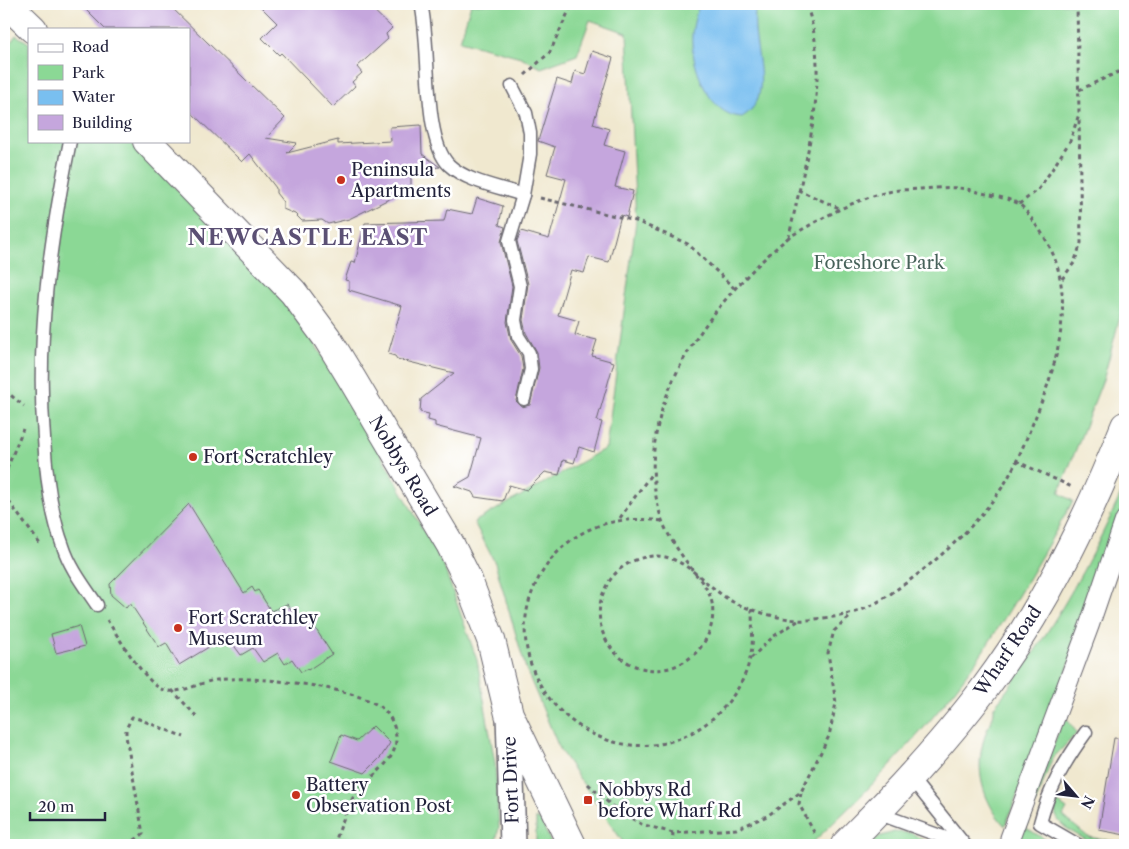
<svg xmlns="http://www.w3.org/2000/svg" width="1129" height="849" viewBox="0 0 1129 849" font-family="'Libre Caslon Text',serif">
<rect width="100%" height="100%" fill="#fff"/>
<filter id="ink" filterUnits="userSpaceOnUse"><feTurbulence type="fractalNoise" baseFrequency=".02" numOctaves="2"/><feDisplacementMap in="SourceGraphic" scale="10" xChannelSelector="R" yChannelSelector="G"/><feConvolveMatrix kernelMatrix="1 2 1 2 8 2 1 2 1" color-interpolation-filters="sRGB"/></filter>
<filter id="wash" filterUnits="userSpaceOnUse"><feTurbulence type="fractalNoise" baseFrequency=".0096" numOctaves="4" result="noise"/><feDisplacementMap in="SourceGraphic" scale="20" xChannelSelector="R" yChannelSelector="G"/><feGaussianBlur stdDeviation="1.12" result="paint"/><feColorMatrix in="noise" values="0 0 0 0 0 0 0 0 0 0 0 0 0 0 0 0 0 1.4 0 .05"/><feComposite in="paint" operator="in"/></filter>
<g filter="url(#wash)">
<rect width="100%" height="100%" fill="#f0e8cf"/>
<g fill="#8bd895" stroke="#567d68">
<path d="M 471,4 L 1125,4 L 1125,34 L 1121,37 L 1125,47 L 1125,298 L 1104,377 L 1059,493 L 1073,501 C 1042,555 1011,611 975,663 C 927,730 870,789 810,845 L 625,845 L 560,750 L 526,669 L 495,563 L 474,522 L 606,448 L 636,221 L 627,33 L 590,20 L 577,55 L 541,68 L 521,57 L 460,41 Z"/>
<path d="M 16,35 L 29,43 L 29,141 L 129,141 L 262,274 L 301,324 L 339,380 L 444,567 L 477,660 L 495,763 L 499,827 L 495,845 L 4,845 L 4,52 Z"/>
<path d="M 1125,485 L 1125,503 L 1097,594 L 1005,826 C 982,801 974,768 985,736 C 988,725 995,718 994,707 C 1048,639 1090,564 1125,485 Z"/>
<path d="M 1071,698 L 1074,699 L 1066,718 L 1077,733 L 1052,759 L 1026,828 L 1055,845 L 1020,845 L 1021,832 Z"/>
<path d="M 1057,802 L 1067,809 L 1063,816 L 1088,837 L 1125,843 L 1125,845 L 1112,845 L 1097,841 L 1094,844 C 1079,835 1047,824 1057,802 Z"/>
<path d="M 536,818 L 541,821 L 552,845 L 536,845 Z"/>
<path d="M 894,832 L 912,833 L 930,845 L 867,845 L 881,836 Z"/>
</g>
<path fill="#79bff0" stroke="#4e7096" d="M 700,4 L 755,4 C 755,15 754,27 756,39 C 759,65 770,101 742,117 C 708,116 690,63 692,34 C 693,24 696,13 700,4 Z"/>
<g id="blocks">
<g fill="#c5a6dd">
<path d="M 80,4 L 168,4 L 285,118 L 266,138 L 297,143 L 287,153 L 338,140 L 338,144 L 391,141 L 390,127 L 421,125 L 422,154 L 440,167 L 419,169 L 419,172 L 411,173 L 411,188 L 349,219 L 328,224 L 322,220 L 302,221 L 295,214 L 283,209 L 283,202 L 276,193 L 276,188 L 250,154 L 242,162 L 189,110 L 189,29 L 105,29 Z"/>
<path d="M 258,4 L 367,4 L 392,28 L 386,34 L 388,39 L 357,67 L 362,73 L 352,82 L 355,86 L 333,107 L 281,53 L 279,55 L 262,38 L 277,23 Z"/>
<path d="M 592,51 L 613,58 L 593,124 L 609,129 L 604,145 L 625,151 L 615,187 L 633,191 L 627,217 L 621,215 L 609,262 L 589,257 L 584,273 L 571,270 L 558,315 L 579,321 L 575,335 L 597,340 L 592,356 L 614,362 L 597,421 L 602,422 L 594,452 L 579,447 L 574,463 L 563,460 L 559,475 L 545,472 L 527,490 L 509,485 L 503,501 L 475,497 L 472,492 L 454,486 L 470,477 L 481,438 L 435,426 L 435,422 L 428,420 L 429,414 L 420,412 L 421,399 L 454,373 L 397,359 L 395,356 L 388,354 L 402,306 L 349,290 L 349,281 L 345,280 L 351,262 L 355,263 L 365,223 L 444,221 L 447,209 L 472,214 L 477,198 L 503,206 L 499,225 L 505,227 L 501,242 L 512,286 L 507,322 L 511,340 L 521,356 L 523,369 L 516,401 L 522,407 L 530,405 L 539,368 L 537,352 L 526,333 L 523,320 L 528,284 L 517,241 L 521,231 L 549,239 L 566,179 L 547,174 L 555,147 L 538,141 L 557,79 L 572,84 L 575,71 L 585,74 Z"/>
<path d="M 189,504 L 244,593 L 252,587 L 255,592 L 258,590 L 271,611 L 287,604 L 298,619 L 306,614 L 332,654 L 308,670 L 307,669 L 301,672 L 292,659 L 285,664 L 278,653 L 263,662 L 253,648 L 241,655 L 227,636 L 179,665 L 166,643 L 159,647 L 130,603 L 126,608 L 111,595 L 110,584 Z"/>
<path d="M 79,626 L 85,646 L 56,653 L 51,634 Z"/>
<path d="M 373,726 L 390,743 L 381,757 L 365,773 L 331,761 L 341,735 L 357,741 Z"/>
<path d="M 1114,738 L 1125,739 L 1125,835 L 1099,830 Z"/>
</g>
</g>
</g>
<g filter="url(#ink)">
<use href="#blocks" fill-opacity="0" stroke="#6a676f" stroke-width="1"/>
<g fill="none" stroke-linecap="round" stroke-linejoin="round">
<defs>
<g id="service">
<path d="M 421,4 C 431,43 422,138 449,165 C 467,182 500,187 523,195"/>
<path d="M 512,86 L 526,113 L 530,133 L 530,154 L 523,195 L 509,241 L 520,286 L 515,320 L 518,336 L 529,353 L 531,369 L 524,399"/>
<path d="M 70,141 C 50,240 36,338 44,438 C 46,474 50,512 63,546 C 70,568 85,587 97,605"/>
<path d="M 911,778 L 964,844"/>
<path d="M 877,813 L 965,845"/>
<path d="M 1078,845 L 1040,823 C 1049,788 1065,761 1086,732"/>
</g>
<path id="pedestrian" d="M 1010,838 L 1089,626 L 1125,520"/>
<path id="minor" d="M 509,715 L 513,845"/>
<g id="tertiary">
<path d="M 7,4 L 33,29"/>
<path d="M 147,141 L 293,292 L 327,338 L 352,379 L 450,544 L 468,580 L 491,640 L 509,714 L 572,845"/>
<path d="M 845,845 C 894,796 942,745 984,689 C 1044,609 1088,518 1125,426"/>
</g>
</defs>
<use href="#service" stroke="#6a676f" stroke-width="15"/>
<use href="#pedestrian" stroke="#6a676f" stroke-width="21"/>
<use href="#minor" stroke="#6a676f" stroke-width="28"/>
<use href="#tertiary" stroke="#6a676f" stroke-width="30"/>
<g stroke="#6a676f" stroke-width="3" stroke-dasharray="4 4" stroke-linecap="butt">
<path d="M 4,46 L 6,44"/>
<path d="M 525,75 L 550,52 L 572,4"/>
<path d="M 1079,90 L 1125,69"/>
<path d="M 798,190 L 839,208"/>
<path d="M 540,198 L 636,221 L 688,244 L 734,288"/>
<path d="M 1019,204 L 1038,190 L 1051,171 L 1070,141 L 1079,114 L 1077,4"/>
<path d="M 789,237 C 711,302 627,408 661,517 C 666,534 680,553 691,568 C 699,579 709,588 712,603 C 719,645 678,680 638,667 C 610,658 594,628 601,600 C 605,584 616,569 631,562 C 677,540 699,583 733,602 C 749,610 780,619 798,620 C 806,621 815,619 823,618 C 861,615 875,605 906,583 C 944,555 979,523 1005,483 C 1015,466 1023,447 1030,430 C 1058,366 1084,284 1035,224 C 1031,218 1025,208 1019,204 C 1010,198 983,194 971,190 C 954,186 939,188 921,189 C 911,190 899,189 888,192 C 852,200 821,219 789,237 C 804,163 833,77 806,4"/>
<path d="M 1062,279 L 1074,263 L 1081,243 L 1079,118"/>
<path d="M 4,393 L 8,393 L 24,406"/>
<path d="M 1016,461 L 1072,487"/>
<path d="M 4,476 L 23,429"/>
<path d="M 4,495 L 40,544"/>
<path d="M 620,518 L 652,473"/>
<path d="M 662,521 C 618,515 578,525 550,561 C 467,668 610,805 713,718 C 730,703 745,682 750,658 C 754,643 752,624 752,609"/>
<path d="M 107,620 C 118,636 147,686 164,690 C 182,695 199,682 216,680 C 250,675 357,686 383,709 C 391,716 396,728 396,739 C 396,765 366,777 354,796 C 345,811 340,829 334,845"/>
<path d="M 751,658 L 774,636 L 798,621"/>
<path d="M 172,690 L 199,719"/>
<path d="M 588,784 L 613,807 L 641,824 L 673,833 L 736,829 L 767,816 L 801,792 L 829,736 L 836,703 L 828,653 L 834,631 L 851,616"/>
<path d="M 801,793 L 799,804 L 816,836"/>
<path d="M 128,845 L 143,834 L 126,736 L 126,729 L 132,717 L 139,719 L 184,737"/>
<path d="M 672,845 L 673,833"/>
</g>
<use href="#service" stroke="#fff" stroke-width="12"/>
<use href="#pedestrian" stroke="#fff" stroke-width="19"/>
<use href="#minor" stroke="#fff" stroke-width="25"/>
<use href="#tertiary" stroke="#fff" stroke-width="28"/>
</g>
</g>
<g fill="#c8321e" stroke="#fff" stroke-width="2">
<circle cx="341" cy="180" r="5"/>
<circle cx="193" cy="457" r="5"/>
<circle cx="178" cy="628" r="5"/>
<circle cx="296" cy="795" r="5"/>
<rect x="583" y="795" width="10" height="10" rx="2.5"/>
</g>
<g text-anchor="middle" dominant-baseline="central" stroke-width="5" stroke-linejoin="round" paint-order="stroke">
<g font-size="18" fill="#22223b" stroke="#fff" text-anchor="start">
<text x="351" y="170">Peninsula<tspan x="351" dy="21">Apartments</tspan></text>
<text x="203" y="457">Fort Scratchley</text>
<text x="188" y="618">Fort Scratchley<tspan x="188" dy="21">Museum</tspan></text>
<text x="306" y="785">Battery<tspan x="306" dy="21">Observation Post</tspan></text>
<text x="598" y="790">Nobbys Rd<tspan x="598" dy="21">before Wharf Rd</tspan></text>
</g>
<g font-size="18" fill="#47625a" stroke="#fff">
<text x="879" y="263">Foreshore Park</text>
</g>
<g font-size="18" fill="#22223b" stroke="#fff">
<text transform="translate(403 466) rotate(59)">Nobbys Road</text>
<text transform="translate(1008 651) rotate(-56)">Wharf Road</text>
<text transform="translate(511 780) rotate(-92)">Fort Drive</text>
</g>
<g font-size="22" font-weight="bold" letter-spacing="1" fill="#5b5074" stroke="#fff">
<text x="308" y="237">NEWCASTLE EAST</text>
</g>
</g>
<rect width="1129" height="849" fill="none" stroke="#fff" stroke-width="20"/>
<rect x="28" y="28" width="162" height="115" fill="#ffffff" stroke="#a7a7b1"/>
<rect x="38" y="44" width="25" height="8" fill="#ffffff" stroke="#a7a7b1"/>
<text x="72" y="52" font-size="15" fill="#22223b">Road</text>
<rect x="38" y="65" width="25" height="15" fill="#8bd895" stroke="#a7a7b1"/>
<text x="72" y="78" font-size="15" fill="#22223b">Park</text>
<rect x="38" y="90" width="25" height="15" fill="#79bff0" stroke="#a7a7b1"/>
<text x="72" y="102" font-size="15" fill="#22223b">Water</text>
<rect x="38" y="115" width="25" height="15" fill="#c5a6dd" stroke="#a7a7b1"/>
<text x="72" y="128" font-size="15" fill="#22223b">Building</text>
<g transform="translate(1076 796) rotate(118)" stroke="#ffffff" stroke-width="4" paint-order="stroke">
<path d="M0-4L9 19L0 12L-9 19Z" fill="#22223b"/>
<text y="-8" font-size="14" font-weight="bold" text-anchor="middle" fill="#22223b">N</text>
</g>
<path d="M30 812v8h75v-8" fill="none" stroke="#22223b" stroke-width="2.5"/>
<text x="38" y="812" font-size="15" fill="#22223b" stroke="#ffffff" stroke-width="4" paint-order="stroke">20 m</text>
</svg>
